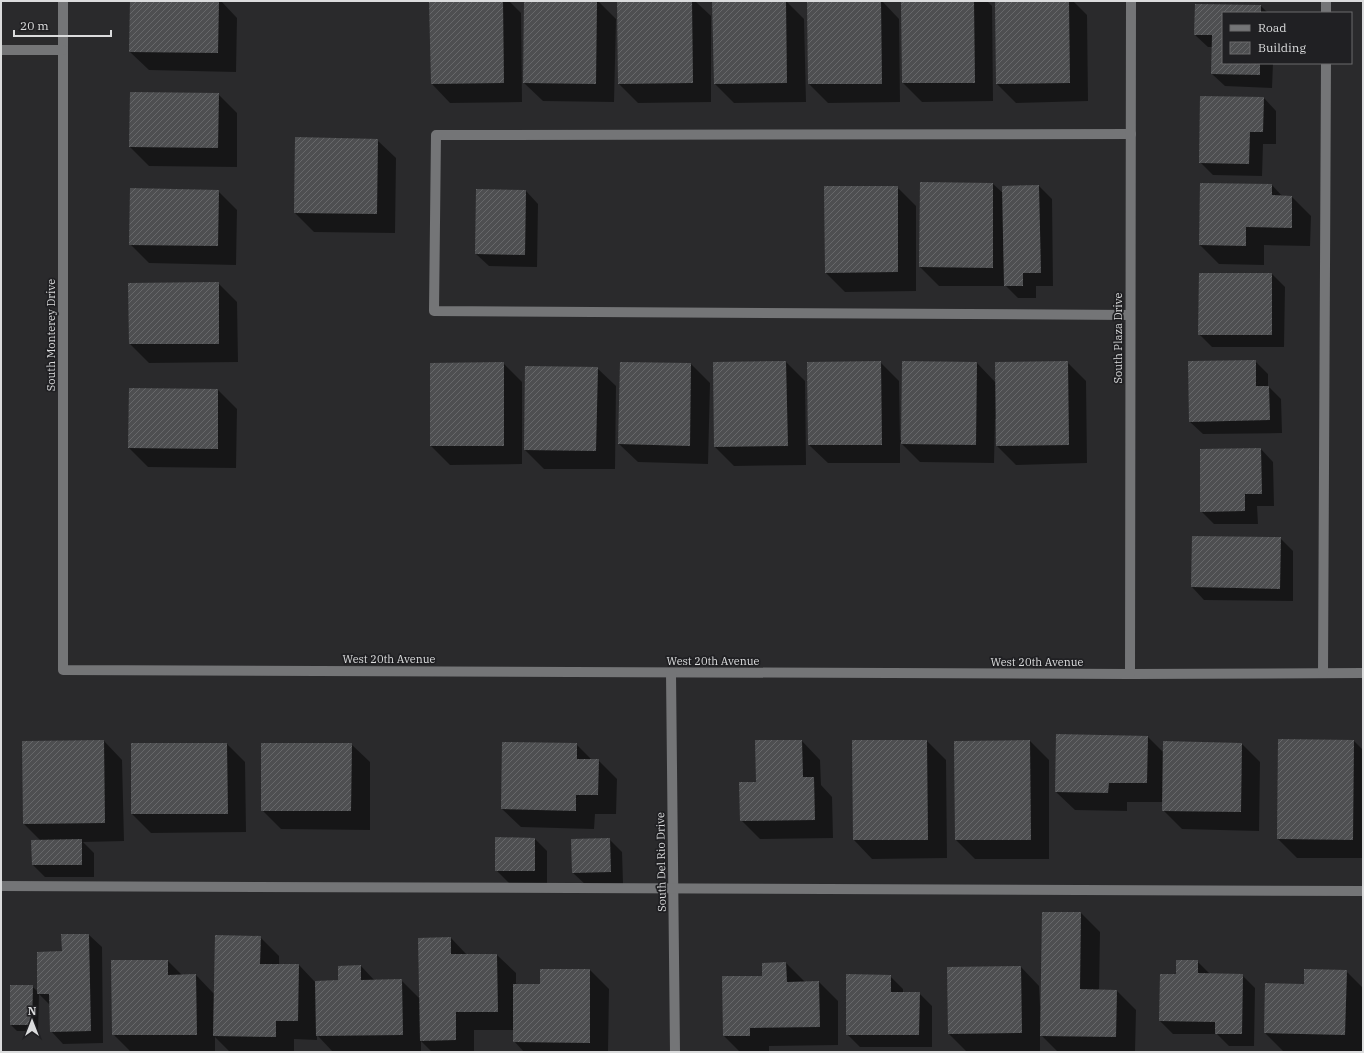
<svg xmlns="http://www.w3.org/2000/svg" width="1364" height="1053" viewBox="0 0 1364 1053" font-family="'IBM Plex Serif',serif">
<defs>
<pattern id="building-hatch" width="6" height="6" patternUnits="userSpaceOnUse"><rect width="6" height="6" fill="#4e4f51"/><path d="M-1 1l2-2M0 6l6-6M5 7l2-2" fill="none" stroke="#67686a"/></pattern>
</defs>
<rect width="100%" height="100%" fill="#2a2a2c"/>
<g fill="#0007">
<path d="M 131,1 L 221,1 L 237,18 L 236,72 L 149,70 L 130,52 Z"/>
<path d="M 430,1 L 509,1 L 521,13 L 522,102 L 450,103 L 432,84 Z"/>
<path d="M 525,1 L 598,1 L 616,19 L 614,102 L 543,101 L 523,82 Z"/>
<path d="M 618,1 L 695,1 L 711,16 L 711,102 L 638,103 L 619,84 Z"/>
<path d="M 738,1 L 786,1 L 804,19 L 806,102 L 734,103 L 715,84 Z"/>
<path d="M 808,1 L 882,1 L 899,19 L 900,102 L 828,103 L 809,84 Z"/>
<path d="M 902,1 L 987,1 L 992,6 L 993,101 L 922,102 L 903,83 Z"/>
<path d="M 996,1 L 1073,1 L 1087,15 L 1088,101 L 1016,103 L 997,84 Z"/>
<path d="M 1196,5 L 1261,6 L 1268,13 L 1223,13 L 1223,63 L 1273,63 L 1272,88 L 1225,86 L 1212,74 L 1213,47 L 1208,47 L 1195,35 Z"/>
<path d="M 218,94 L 237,113 L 237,167 L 149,166 L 130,147 Z"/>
<path d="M 1264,98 L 1276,111 L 1276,144 L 1263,144 L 1262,176 L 1213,175 L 1200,162 Z"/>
<path d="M 377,140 L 396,158 L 395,233 L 314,232 L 295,213 Z"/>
<path d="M 921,183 L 993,184 L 1004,194 L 1039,186 L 1052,199 L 1053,286 L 1036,286 L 1036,298 L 1018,298 L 1006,286 L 939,286 L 920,267 Z"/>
<path d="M 1272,185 L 1283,197 L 1292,197 L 1311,216 L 1310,246 L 1264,245 L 1264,265 L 1219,264 L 1200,245 Z"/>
<path d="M 897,187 L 916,206 L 916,291 L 845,292 L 826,273 Z"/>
<path d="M 218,191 L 237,210 L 236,265 L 149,263 L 130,244 Z"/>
<path d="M 526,191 L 538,204 L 537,267 L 489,266 L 476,254 Z"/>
<path d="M 1272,274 L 1285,287 L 1284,347 L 1212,347 L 1199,334 Z"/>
<path d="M 218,283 L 237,302 L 238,362 L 149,363 L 130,344 Z"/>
<path d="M 1255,361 L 1268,374 L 1268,386 L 1281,399 L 1282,433 L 1203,434 L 1190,422 Z"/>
<path d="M 786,362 L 805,381 L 806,465 L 734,466 L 715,447 Z"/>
<path d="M 880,362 L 899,381 L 900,440 L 902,440 L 977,363 L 996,383 L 1067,362 L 1086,381 L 1087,463 L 1016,465 L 997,446 L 997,419 L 995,419 L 994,463 L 920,462 L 900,442 L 900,463 L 828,463 L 809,445 Z"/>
<path d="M 503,363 L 522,382 L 522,464 L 450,465 L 431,446 Z"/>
<path d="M 691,364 L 710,383 L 708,464 L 638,462 L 619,444 Z"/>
<path d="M 526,367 L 597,368 L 616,386 L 615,469 L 544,469 L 525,450 Z"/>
<path d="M 130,389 L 218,390 L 237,409 L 236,468 L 148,467 L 129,448 Z"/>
<path d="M 1261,449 L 1273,462 L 1274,506 L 1257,506 L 1258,524 L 1214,524 L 1201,511 Z"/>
<path d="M 1280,538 L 1293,551 L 1293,601 L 1204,600 L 1192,587 Z"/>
<path d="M 1148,737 L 1164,753 L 1242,744 L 1260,762 L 1259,831 L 1182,829 L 1163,810 L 1163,802 L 1127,802 L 1127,811 L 1075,810 L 1056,792 Z"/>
<path d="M 104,741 L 122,760 L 124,841 L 83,842 L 94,853 L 94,877 L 45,877 L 33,865 L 41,841 L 24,824 Z"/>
<path d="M 802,741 L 820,760 L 821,785 L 832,797 L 833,838 L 760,839 L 741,820 L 757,783 Z"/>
<path d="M 927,741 L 946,760 L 947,858 L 872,859 L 854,840 Z"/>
<path d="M 1030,741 L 1049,760 L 1049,859 L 975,859 L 956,840 Z"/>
<path d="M 1354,741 L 1363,750 L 1363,858 L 1297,858 L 1278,839 Z"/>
<path d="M 132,744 L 227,744 L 245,762 L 246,832 L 151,833 L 132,814 Z"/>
<path d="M 351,744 L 370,762 L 370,830 L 281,829 L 262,810 Z"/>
<path d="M 576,744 L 592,760 L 598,760 L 617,779 L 616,814 L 595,814 L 594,829 L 521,827 L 502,809 Z"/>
<path d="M 535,839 L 547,851 L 547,883 L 509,883 L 496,870 Z"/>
<path d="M 609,839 L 622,852 L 623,884 L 586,885 L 573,873 Z"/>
<path d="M 1081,913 L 1100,932 L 1099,991 L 1117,991 L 1136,1010 L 1135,1052 L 1058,1052 L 1040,1034 L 1040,1051 L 967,1052 L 949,1034 L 1021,967 L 1039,986 L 1040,1005 L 1041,1005 Z"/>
<path d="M 89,935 L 102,947 L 103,1043 L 63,1044 L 51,1031 L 50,1005 L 39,994 L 38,1031 L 17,1031 L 11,1025 L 32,986 L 38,992 L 63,952 Z"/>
<path d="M 260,937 L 279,956 L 279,965 L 299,965 L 315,982 L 339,981 L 361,966 L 375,981 L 401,980 L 420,999 L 451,938 L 467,955 L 497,955 L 516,973 L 516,985 L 541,985 L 541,970 L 590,970 L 609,989 L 608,1052 L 524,1052 L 514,1041 L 514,1030 L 474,1030 L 474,1052 L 432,1052 L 421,1041 L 421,1052 L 333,1052 L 317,1035 L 317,1040 L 294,1039 L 294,1052 L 230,1052 L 215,1037 L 215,1052 L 131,1052 L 113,1034 L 112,961 L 168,961 L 183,976 L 196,975 L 215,995 Z"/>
<path d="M 1198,962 L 1211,975 L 1242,975 L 1255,988 L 1254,1046 L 1229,1046 L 1217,1034 L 1173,1034 L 1160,1021 L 1177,975 Z"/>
<path d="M 786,963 L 805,982 L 819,982 L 838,1001 L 838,1045 L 769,1046 L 769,1052 L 740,1052 L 724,1036 Z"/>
<path d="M 1346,971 L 1363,988 L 1363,1052 L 1283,1051 L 1265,1033 L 1305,985 Z"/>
<path d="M 890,976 L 903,989 L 903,993 L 919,993 L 932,1006 L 932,1047 L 860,1047 L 847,1034 Z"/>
</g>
<g fill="url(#building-hatch)">
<path d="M 130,1 L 219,1 L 218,53 L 129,52 Z"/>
<path d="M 429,1 L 503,1 L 504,83 L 431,84 Z"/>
<path d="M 524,1 L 597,1 L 596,84 L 523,83 Z"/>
<path d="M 617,1 L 692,1 L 693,83 L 618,84 Z"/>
<path d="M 712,1 L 786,1 L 787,83 L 714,84 Z"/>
<path d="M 807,1 L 881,1 L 882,84 L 808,84 Z"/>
<path d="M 901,1 L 974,1 L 975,83 L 902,83 Z"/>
<path d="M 995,1 L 1069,1 L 1070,83 L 996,84 Z"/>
<path d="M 1195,4 L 1261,5 L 1261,13 L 1223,13 L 1223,63 L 1260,63 L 1260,75 L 1211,74 L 1212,35 L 1194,35 Z"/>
<path d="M 130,92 L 219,93 L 218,148 L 129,147 Z"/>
<path d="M 1200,96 L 1264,97 L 1263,132 L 1250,132 L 1249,164 L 1199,163 Z"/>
<path d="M 295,137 L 378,139 L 377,214 L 294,213 Z"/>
<path d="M 920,182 L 993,183 L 993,268 L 919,267 Z"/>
<path d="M 1200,183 L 1272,184 L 1272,195 L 1292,196 L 1292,228 L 1246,227 L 1246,246 L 1199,245 Z"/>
<path d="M 1039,185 L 1041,273 L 1023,273 L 1023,286 L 1004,286 L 1002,186 Z"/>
<path d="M 824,186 L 898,186 L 898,272 L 825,273 Z"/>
<path d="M 130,188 L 219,190 L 218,246 L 129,245 Z"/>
<path d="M 476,189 L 526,190 L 525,255 L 475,254 Z"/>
<path d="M 1199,273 L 1272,273 L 1272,335 L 1198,335 Z"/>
<path d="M 219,282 L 219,344 L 129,344 L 128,283 Z"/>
<path d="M 1256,360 L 1256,386 L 1269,386 L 1270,420 L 1189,422 L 1188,361 Z"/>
<path d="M 786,361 L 788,446 L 714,447 L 713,362 Z"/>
<path d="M 881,361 L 882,445 L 808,445 L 807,362 Z"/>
<path d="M 902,361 L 977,362 L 976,445 L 901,444 Z"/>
<path d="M 1068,361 L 1069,445 L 996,446 L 995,362 Z"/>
<path d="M 504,362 L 504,446 L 430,446 L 430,363 Z"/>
<path d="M 620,362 L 691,363 L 690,446 L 618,444 Z"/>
<path d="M 525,366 L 598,367 L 596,451 L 524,450 Z"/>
<path d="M 129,388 L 218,389 L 218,449 L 128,448 Z"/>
<path d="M 1261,448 L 1262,494 L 1245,494 L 1245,511 L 1200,512 L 1200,449 Z"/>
<path d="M 1192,536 L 1281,537 L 1280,589 L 1191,587 Z"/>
<path d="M 1056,734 L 1148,736 L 1147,783 L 1109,783 L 1108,793 L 1055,792 Z"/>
<path d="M 1278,739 L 1354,740 L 1353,840 L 1277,839 Z"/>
<path d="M 104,740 L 105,823 L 23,824 L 22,741 Z"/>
<path d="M 755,740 L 802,740 L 803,777 L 814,777 L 815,820 L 740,821 L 739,782 L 756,782 Z"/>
<path d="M 852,740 L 927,740 L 928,840 L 853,840 Z"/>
<path d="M 1030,740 L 1031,840 L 955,840 L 954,741 Z"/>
<path d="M 1163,741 L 1242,743 L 1241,812 L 1162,811 Z"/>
<path d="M 502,742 L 577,743 L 577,759 L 599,759 L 598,795 L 576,795 L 576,811 L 501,809 Z"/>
<path d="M 131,743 L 227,743 L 228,814 L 131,814 Z"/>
<path d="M 261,743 L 352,743 L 351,811 L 261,811 Z"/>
<path d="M 495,837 L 535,838 L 535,871 L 495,871 Z"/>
<path d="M 610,838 L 611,872 L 572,873 L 571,839 Z"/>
<path d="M 82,839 L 82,865 L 32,865 L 31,840 Z"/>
<path d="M 1042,912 L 1081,912 L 1080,989 L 1117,990 L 1116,1037 L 1040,1036 Z"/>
<path d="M 61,934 L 89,934 L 91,1031 L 50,1032 L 49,994 L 37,994 L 37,952 L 62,951 Z"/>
<path d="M 215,935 L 261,936 L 260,964 L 299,964 L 298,1021 L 276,1021 L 276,1037 L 213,1036 Z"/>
<path d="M 451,937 L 451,954 L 497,954 L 498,1012 L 456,1012 L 456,1040 L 420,1041 L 418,938 Z"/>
<path d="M 111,960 L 168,960 L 168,975 L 196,974 L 197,1035 L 112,1035 Z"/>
<path d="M 1176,960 L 1198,960 L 1198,973 L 1243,974 L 1242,1034 L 1215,1034 L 1215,1022 L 1159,1021 L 1160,974 L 1176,974 Z"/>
<path d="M 786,962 L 787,982 L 819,981 L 820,1027 L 750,1028 L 750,1036 L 723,1036 L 722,976 L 762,976 L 762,963 Z"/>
<path d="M 361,965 L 361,980 L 402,979 L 403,1035 L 316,1036 L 315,981 L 338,980 L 338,966 Z"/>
<path d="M 1021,966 L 1022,1033 L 948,1034 L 947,967 Z"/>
<path d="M 540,969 L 590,969 L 590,1043 L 513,1042 L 513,984 L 540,984 Z"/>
<path d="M 1304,969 L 1347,970 L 1345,1035 L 1264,1033 L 1265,983 L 1304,984 Z"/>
<path d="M 846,974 L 891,975 L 891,992 L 920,992 L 919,1035 L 846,1035 Z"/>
<path d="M 10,985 L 33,985 L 32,1025 L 10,1025 Z"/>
</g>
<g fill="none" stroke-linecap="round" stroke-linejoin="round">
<g stroke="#747577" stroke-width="10">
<path d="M 63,1 L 63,670 L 1130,674 L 1363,673"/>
<path d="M 1326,13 L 1326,1"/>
<path d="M 1,50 L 63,50"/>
<path d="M 1130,315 L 434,311 L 436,135 L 1131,134"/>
<path d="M 671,673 L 675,1052"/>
<path d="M 1323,673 L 1326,63"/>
<path d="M 1130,674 L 1131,1"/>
<path d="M 1,886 L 1363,891"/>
</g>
</g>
<g text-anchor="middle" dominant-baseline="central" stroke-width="3.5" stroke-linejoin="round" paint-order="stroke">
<g font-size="11" fill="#dbdcdd" stroke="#202023">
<text transform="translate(51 335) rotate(-90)">South Monterey Drive</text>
<text transform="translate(1118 338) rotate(-90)">South Plaza Drive</text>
<text x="389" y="659">West 20th Avenue</text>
<text x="713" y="661">West 20th Avenue</text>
<text x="1037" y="662">West 20th Avenue</text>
<text transform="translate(661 862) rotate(-91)">South Del Rio Drive</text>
</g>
</g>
<rect width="1364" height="1053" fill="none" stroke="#dbdcdd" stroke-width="4"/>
<rect x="1222" y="12" width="130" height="52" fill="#202023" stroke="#6b6b6d"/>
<rect x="1230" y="25" width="20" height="6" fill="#747577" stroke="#6b6b6d"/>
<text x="1258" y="32" font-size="12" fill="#dbdcdd">Road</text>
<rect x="1230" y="42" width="20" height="12" fill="url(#building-hatch)" stroke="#6b6b6d"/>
<text x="1258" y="52" font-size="12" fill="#dbdcdd">Building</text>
<g transform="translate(32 1021)" stroke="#202023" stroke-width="3" paint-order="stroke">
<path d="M0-3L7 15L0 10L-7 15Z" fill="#dbdcdd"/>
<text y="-6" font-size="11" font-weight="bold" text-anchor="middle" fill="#dbdcdd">N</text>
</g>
<path d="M14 30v6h97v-6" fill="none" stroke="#dbdcdd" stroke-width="2"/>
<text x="20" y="30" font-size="12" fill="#dbdcdd" stroke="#202023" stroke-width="3" paint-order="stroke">20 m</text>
</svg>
